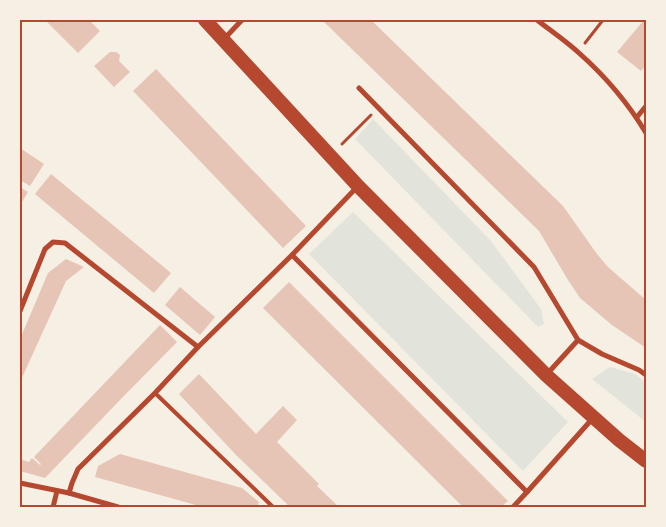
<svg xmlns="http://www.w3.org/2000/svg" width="666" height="527" viewBox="0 0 666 527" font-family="Raleway,sans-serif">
<rect width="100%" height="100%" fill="#f6efe4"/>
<g fill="#e2e4dc">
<path d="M 373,119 L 491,241 L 541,309 L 544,324 L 538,327 L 355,139 Z"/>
<path d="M 353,212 L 568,422 L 523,471 L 309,254 Z"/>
<path d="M 610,367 L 635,374 L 646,383 L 646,422 L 592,379 Z"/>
</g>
<g fill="#e6c5b7">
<path d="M 45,20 L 89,20 L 100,31 L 78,53 Z"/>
<path d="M 322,20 L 371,20 L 563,206 L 597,254 L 608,267 L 646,300 L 646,348 L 612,325 L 580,298 L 568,280 L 539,231 Z"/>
<path d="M 644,20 L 646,20 L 646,65 L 641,71 L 617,52 Z"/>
<path d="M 110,52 L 116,52 L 120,55 L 119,61 L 130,72 L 114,87 L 94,66 Z"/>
<path d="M 156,69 L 306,226 L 283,248 L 133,91 Z"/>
<path d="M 20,148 L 44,164 L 30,186 L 20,180 Z"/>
<path d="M 51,174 L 171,273 L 154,293 L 35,194 Z"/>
<path d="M 20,187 L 28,192 L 22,202 L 20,201 Z"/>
<path d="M 66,259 L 84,267 L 66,281 L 20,382 L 20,339 L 48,273 Z"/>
<path d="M 289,282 L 508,501 L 501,507 L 463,507 L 263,308 Z"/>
<path d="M 180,287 L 215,317 L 200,335 L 165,305 Z"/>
<path d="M 160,325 L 177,342 L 118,402 L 45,478 L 20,471 L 20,459 L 29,462 L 32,458 L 40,465 L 41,464 L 34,457 Z"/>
<path d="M 199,374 L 256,434 L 283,406 L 297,420 L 277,442 L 319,484 L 317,486 L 339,507 L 290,507 L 236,455 L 179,394 Z"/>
<path d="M 120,454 L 242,488 L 259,502 L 257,507 L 203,507 L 95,477 L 98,466 Z"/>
</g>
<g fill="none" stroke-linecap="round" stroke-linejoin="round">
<g stroke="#b5482f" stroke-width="3">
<path d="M 585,43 L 603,20"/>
<path d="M 342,144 L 371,115"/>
</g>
<path stroke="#b5482f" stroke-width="4" d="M 155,393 L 273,507"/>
<g stroke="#b5482f" stroke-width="5">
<path d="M 537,20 C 551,31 566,41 579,53 C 605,76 628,103 646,133"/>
<path d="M 224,39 L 242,20"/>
<path d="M 359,88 L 534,267 L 578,340 L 547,374"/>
<path d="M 637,117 L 646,106"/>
<path d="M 292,255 L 527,492"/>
<path d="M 20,311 L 45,249 L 53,242 L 65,243 L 198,347"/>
<path d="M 578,340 L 602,354 L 639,370 L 646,375"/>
<path d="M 20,483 L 69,493 L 118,507"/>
<path d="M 69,493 L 72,483 L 78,469 L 155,393 L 198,347 L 292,255 L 358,186"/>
<path d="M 53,507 L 57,491"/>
<path d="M 513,507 L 527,492 L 593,418"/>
</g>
<path stroke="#b5482f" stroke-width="14" d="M 205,20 L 358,186 L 546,375 L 619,440 L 646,461"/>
</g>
<rect width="666" height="527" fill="none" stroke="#f6efe4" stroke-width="42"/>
<rect x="21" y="21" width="624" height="485" fill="none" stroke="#b5482f" stroke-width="2"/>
</svg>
